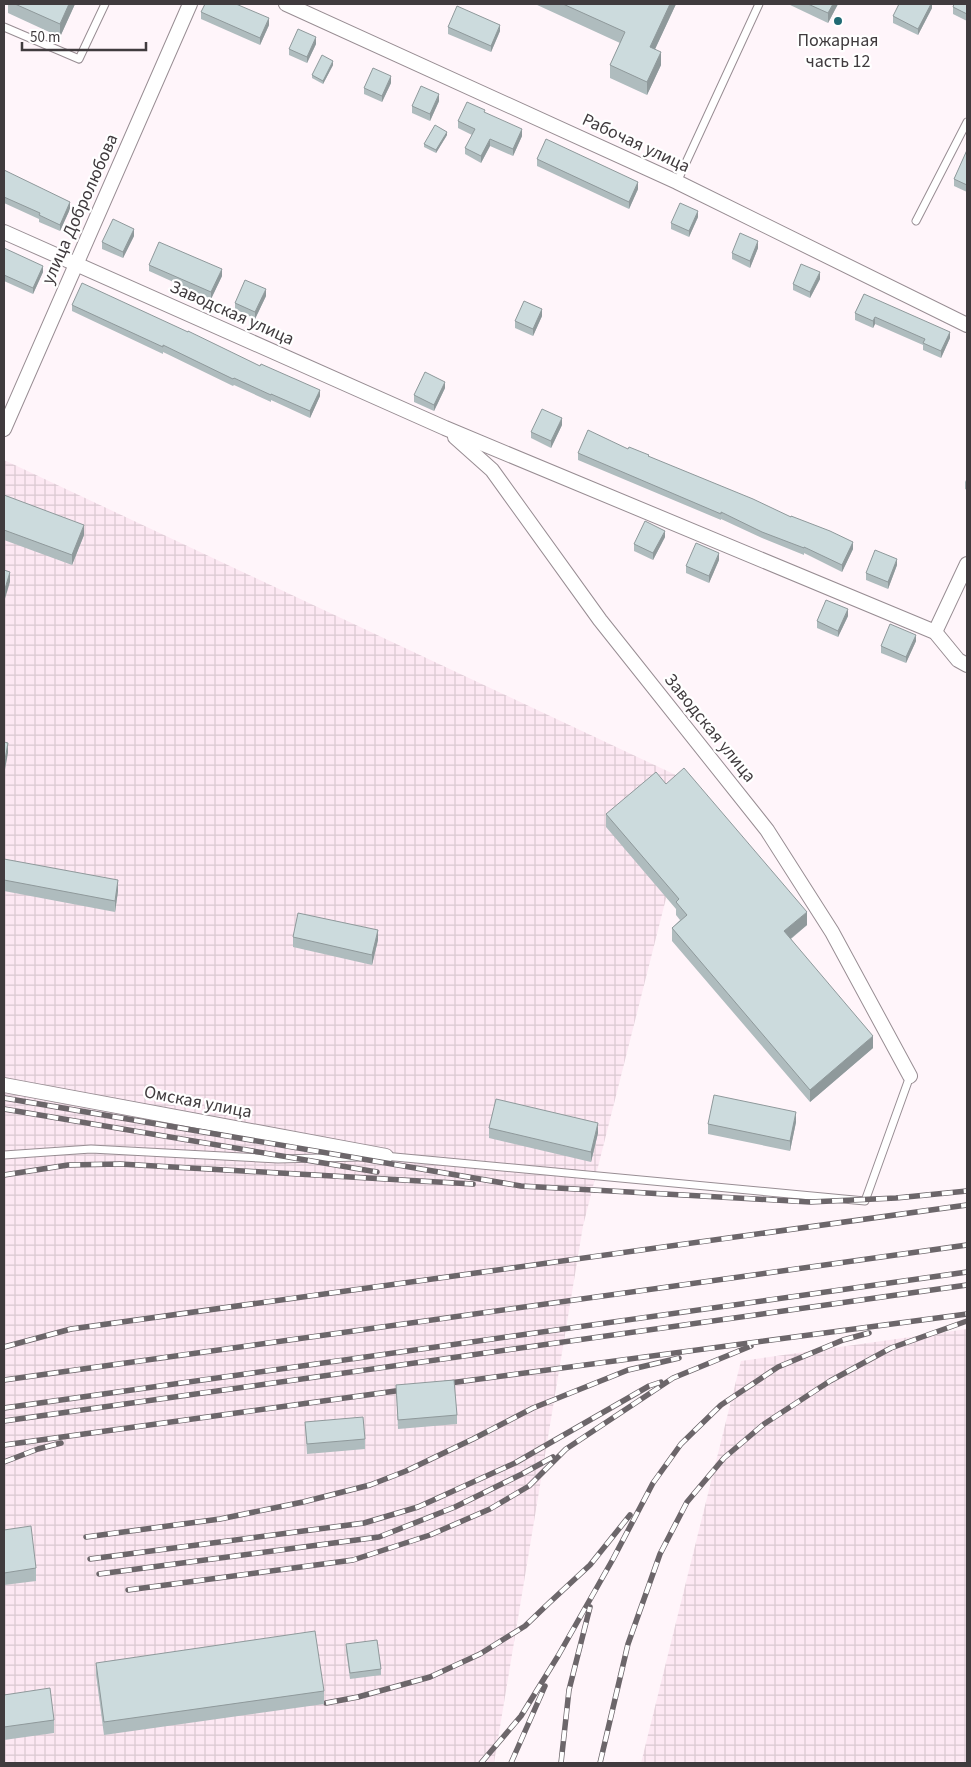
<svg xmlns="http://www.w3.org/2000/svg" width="971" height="1767" viewBox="0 0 971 1767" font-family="'Source Sans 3',sans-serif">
<defs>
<pattern id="industrial-grid" width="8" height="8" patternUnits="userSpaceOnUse" patternTransform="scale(1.25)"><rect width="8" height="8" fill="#fde8f3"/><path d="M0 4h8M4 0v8" fill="none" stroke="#dac8d1"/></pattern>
</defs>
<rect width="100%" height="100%" fill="#fff5fa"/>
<g fill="url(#industrial-grid)">
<path d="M 4,460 L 695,784 L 583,1226 L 494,1763 L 4,1763 Z"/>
<path d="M 967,1329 L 967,1763 L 641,1763 L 741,1361 Z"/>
</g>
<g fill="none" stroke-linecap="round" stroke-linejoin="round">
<defs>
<g id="service">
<path d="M 4,27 L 79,59 L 105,4"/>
<path d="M 677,182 L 759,4"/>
<path d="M 916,221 L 967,122"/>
<path d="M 4,1155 L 91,1149 L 278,1159 L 360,1157"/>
<path d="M 384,1156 L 865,1201 L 910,1076"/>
</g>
<g id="minor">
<path d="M 286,4 L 677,182 L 967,325"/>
<path d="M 4,232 L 445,428 L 935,632 L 958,660 L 967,665"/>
<path d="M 4,429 L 190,4"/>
<path d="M 455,437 L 492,470 L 600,620 L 767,830 L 832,932 L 910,1076"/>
<path d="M 935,632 L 967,564"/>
<path d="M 4,1085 L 386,1156"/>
</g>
</defs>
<use href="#service" stroke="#988d93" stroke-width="9"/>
<use href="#minor" stroke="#988d93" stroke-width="16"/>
<use href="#service" stroke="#fff" stroke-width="7"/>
<use href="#minor" stroke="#fff" stroke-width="14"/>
<defs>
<g id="rail">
<path d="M 4,1098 L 521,1186 L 810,1202 L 896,1198 L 967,1191"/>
<path d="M 4,1109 L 377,1172"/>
<path d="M 4,1175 L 68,1165 L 120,1164 L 473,1184"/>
<path d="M 4,1347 L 71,1329 L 967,1205"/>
<path d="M 4,1380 L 967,1245"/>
<path d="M 442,1384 L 967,1314"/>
<path d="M 4,1408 L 967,1272"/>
<path d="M 4,1421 L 967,1285"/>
<path d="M 4,1445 L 410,1389"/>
<path d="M 4,1462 L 38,1449 L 61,1443"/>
<path d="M 86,1537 L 220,1519 L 303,1502 L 370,1485 L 406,1471 L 473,1439 L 533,1408 L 628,1370 L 679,1358"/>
<path d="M 90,1559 L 364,1523 L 418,1507 L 515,1463 L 649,1386 L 661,1382"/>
<path d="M 99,1574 L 379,1537 L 455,1507 L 522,1474 L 553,1457"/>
<path d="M 128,1590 L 353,1560 L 430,1535 L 490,1509 L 529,1486 L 566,1449 L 673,1378 L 751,1346"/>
<path d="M 326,1703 L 358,1697 L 430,1677 L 480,1654 L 525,1626 L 549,1603 L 590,1565 L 630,1515"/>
<path d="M 481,1763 L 521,1716 L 558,1656 L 613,1559 L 653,1483 L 681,1444 L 721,1405 L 778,1367 L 843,1340 L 869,1333"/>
<path d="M 511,1763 L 545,1686"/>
<path d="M 561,1763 L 569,1690 L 590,1607"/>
<path d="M 600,1763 L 628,1644 L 660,1554 L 687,1502 L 724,1458 L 764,1424 L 830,1381 L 891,1348 L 967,1321"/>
</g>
</defs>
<use href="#rail" stroke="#6c666a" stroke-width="5.5"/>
<use href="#rail" stroke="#fff" stroke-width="4" stroke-dasharray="11" stroke-linecap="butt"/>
</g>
<g fill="#afbcbe">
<path d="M 8,4 L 75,4 L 60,37 L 8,13 Z"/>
<path d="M 535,4 L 676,4 L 655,49 L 661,65 L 647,95 L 610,78 L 610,65 L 620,43 Z"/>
<path d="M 788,4 L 838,4 L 828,23 Z"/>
<path d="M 932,4 L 932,8 L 918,35 L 893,23 L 893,16 Z"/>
<path d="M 967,4 L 967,21 L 953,14 L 953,7 Z"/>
<path d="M 201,12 L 269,25 L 260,45 L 201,19 Z"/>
<path d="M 448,27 L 500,31 L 491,52 L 448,34 Z"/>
<path d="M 316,44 L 307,63 L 289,55 L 289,49 Z"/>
<path d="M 333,65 L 323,84 L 312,78 L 312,75 Z"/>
<path d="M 391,83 L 382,102 L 364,94 L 364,88 Z"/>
<path d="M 439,101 L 430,121 L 412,113 L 412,106 Z"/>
<path d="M 485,113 L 522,136 L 513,156 L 490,146 L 481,163 L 465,154 L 465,148 L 472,135 L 458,128 L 458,121 Z"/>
<path d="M 447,135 L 436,153 L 424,147 L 424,144 Z"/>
<path d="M 967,150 L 967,192 L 954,186 L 954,179 Z"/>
<path d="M 537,159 L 638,189 L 629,209 L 537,166 Z"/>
<path d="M 4,170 L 70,209 L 60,231 L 39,222 L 39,219 L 4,203 Z"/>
<path d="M 698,217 L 689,237 L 671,229 L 671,223 Z"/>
<path d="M 134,236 L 123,258 L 102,249 L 102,242 Z"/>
<path d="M 4,248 L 43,272 L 33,294 L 4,281 Z"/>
<path d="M 758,248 L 750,268 L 732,259 L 732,253 Z"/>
<path d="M 149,265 L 222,276 L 211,299 L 149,271 Z"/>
<path d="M 820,279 L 810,298 L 793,290 L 793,284 Z"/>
<path d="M 864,294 L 950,338 L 941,358 L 923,350 L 923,345 L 875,324 L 873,328 L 855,320 L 855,313 Z"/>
<path d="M 266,296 L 255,319 L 235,309 L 235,303 Z"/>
<path d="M 72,305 L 320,396 L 310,418 L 271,400 L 271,402 L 234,385 L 233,386 L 163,352 L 163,354 L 72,311 Z"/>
<path d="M 542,316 L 533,336 L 515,328 L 515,321 Z"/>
<path d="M 445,388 L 434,411 L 414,402 L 414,395 Z"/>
<path d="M 562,425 L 551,448 L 531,438 L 531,432 Z"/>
<path d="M 628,449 L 649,457 L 853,549 L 842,572 L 804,553 L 804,555 L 762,538 L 721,519 L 721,520 L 578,460 L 578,453 Z"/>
<path d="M 967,478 L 967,490 L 965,489 L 965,482 Z"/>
<path d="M 4,495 L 84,535 L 72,565 L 4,540 Z"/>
<path d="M 665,537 L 653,560 L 634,551 L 634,544 Z"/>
<path d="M 719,560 L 709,583 L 686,573 L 686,566 Z"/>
<path d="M 897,565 L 888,589 L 866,580 L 866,573 Z"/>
<path d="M 848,616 L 838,637 L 817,628 L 817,621 Z"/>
<path d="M 916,641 L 906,663 L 881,653 L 881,646 Z"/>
<path d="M 666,784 L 807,925 L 791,939 L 873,1048 L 810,1102 L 672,941 L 672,928 L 680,920 L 676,915 L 676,909 L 606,827 L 606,814 Z"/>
<path d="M 4,859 L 118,891 L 115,912 L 4,891 Z"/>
<path d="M 293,937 L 378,940 L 372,965 L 293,947 Z"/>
<path d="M 796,1122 L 790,1151 L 708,1134 L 708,1124 Z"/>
<path d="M 489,1128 L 598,1133 L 591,1162 L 489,1138 Z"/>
<path d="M 396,1385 L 457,1415 L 457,1424 L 398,1429 Z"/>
<path d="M 305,1422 L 365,1439 L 365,1449 L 307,1454 Z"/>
<path d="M 4,1530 L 36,1568 L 36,1581 L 4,1585 Z"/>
<path d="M 346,1644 L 381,1669 L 381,1675 L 350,1679 L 346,1650 Z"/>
<path d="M 96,1663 L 324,1691 L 324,1704 L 104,1735 L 96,1675 Z"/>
<path d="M 4,1695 L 54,1720 L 54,1733 L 4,1740 Z"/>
</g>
<g fill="#8f999b">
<path d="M 69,4 L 75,4 L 60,37 L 60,24 Z"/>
<path d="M 670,4 L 676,4 L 650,60 L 650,47 Z"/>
<path d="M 833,4 L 838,4 L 828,23 L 828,13 Z"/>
<path d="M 931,4 L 932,4 L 932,8 L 918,35 L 918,29 Z"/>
<path d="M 269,18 L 269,25 L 260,45 L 260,38 Z"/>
<path d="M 500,25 L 500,31 L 491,52 L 491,46 Z"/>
<path d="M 316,37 L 316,44 L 307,63 L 307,57 Z"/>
<path d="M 661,52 L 661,65 L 647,95 L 647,82 Z"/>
<path d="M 333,61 L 333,65 L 323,84 L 323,81 Z"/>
<path d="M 391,76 L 391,83 L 382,102 L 382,96 Z"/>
<path d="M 439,94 L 439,101 L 430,121 L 430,114 Z"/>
<path d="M 522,129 L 522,136 L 513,156 L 513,149 Z"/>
<path d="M 447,132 L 447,135 L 436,153 L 436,150 Z"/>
<path d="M 490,139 L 490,146 L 481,163 L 481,156 Z"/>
<path d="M 638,182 L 638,189 L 629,209 L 629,202 Z"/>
<path d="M 70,202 L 70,209 L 60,231 L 60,225 Z"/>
<path d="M 698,211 L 698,217 L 689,237 L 689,231 Z"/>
<path d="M 134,229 L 134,236 L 123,258 L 123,252 Z"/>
<path d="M 758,241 L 758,248 L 750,268 L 750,261 Z"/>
<path d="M 43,266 L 43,272 L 33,294 L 33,288 Z"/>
<path d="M 222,269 L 222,276 L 211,299 L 211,292 Z"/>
<path d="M 820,272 L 820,279 L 810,298 L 810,292 Z"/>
<path d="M 266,289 L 266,296 L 255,319 L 255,312 Z"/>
<path d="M 542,309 L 542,316 L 533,336 L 533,329 Z"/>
<path d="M 875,317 L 875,324 L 873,328 L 873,321 Z"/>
<path d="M 950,332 L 950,338 L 941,358 L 941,351 Z"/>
<path d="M 445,382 L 445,388 L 434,411 L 434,405 Z"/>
<path d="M 320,390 L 320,396 L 310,418 L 310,411 Z"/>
<path d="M 562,418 L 562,425 L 551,448 L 551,441 Z"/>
<path d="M 84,525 L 84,535 L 72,565 L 72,555 Z"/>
<path d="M 665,531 L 665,537 L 653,560 L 653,553 Z"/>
<path d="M 853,542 L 853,549 L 842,572 L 842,565 Z"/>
<path d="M 719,553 L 719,560 L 709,583 L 709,576 Z"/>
<path d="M 897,559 L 897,565 L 888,589 L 888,582 Z"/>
<path d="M 10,572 L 10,582 L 4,602 L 4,592 Z"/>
<path d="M 848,609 L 848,616 L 838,637 L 838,631 Z"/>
<path d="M 916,635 L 916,641 L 906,663 L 906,657 Z"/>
<path d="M 8,743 L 8,753 L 4,775 L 4,765 Z"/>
<path d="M 118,880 L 118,891 L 115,912 L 115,901 Z"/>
<path d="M 807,912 L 807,925 L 784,944 L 784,931 Z"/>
<path d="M 378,930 L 378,940 L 372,965 L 372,955 Z"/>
<path d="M 873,1036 L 873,1048 L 810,1102 L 810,1090 Z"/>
<path d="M 796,1112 L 796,1122 L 790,1151 L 790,1141 Z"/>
<path d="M 598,1123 L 598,1133 L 591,1162 L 591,1152 Z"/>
</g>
<g fill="#ccdbdd" stroke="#8f999b">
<path d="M 15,4 L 69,4 L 60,24 Z"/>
<path d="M 205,4 L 236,4 L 269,18 L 260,38 L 201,12 Z"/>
<path d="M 563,4 L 670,4 L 650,47 L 661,52 L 647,82 L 610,65 L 625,32 Z"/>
<path d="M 808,4 L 833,4 L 828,13 Z"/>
<path d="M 899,4 L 931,4 L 918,29 L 893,16 Z"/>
<path d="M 954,4 L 967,4 L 967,14 L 953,7 Z"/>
<path d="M 457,6 L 500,25 L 491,46 L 448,27 Z"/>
<path d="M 298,29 L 316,37 L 307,57 L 289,49 Z"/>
<path d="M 322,55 L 333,61 L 323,81 L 312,75 Z"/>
<path d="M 373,68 L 391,76 L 382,96 L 364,88 Z"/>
<path d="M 421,86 L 439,94 L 430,114 L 412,106 Z"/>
<path d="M 467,102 L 485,110 L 484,112 L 522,129 L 513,149 L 490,139 L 481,156 L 465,148 L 475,129 L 458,121 Z"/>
<path d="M 435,125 L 447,132 L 436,150 L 424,144 Z"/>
<path d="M 546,139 L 638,182 L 629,202 L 537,159 Z"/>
<path d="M 967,150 L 967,185 L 954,179 Z"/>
<path d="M 4,170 L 70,202 L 60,225 L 39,215 L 40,213 L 4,197 Z"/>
<path d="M 680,203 L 698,211 L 689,231 L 671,223 Z"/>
<path d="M 113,219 L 134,229 L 123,252 L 102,242 Z"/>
<path d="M 740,233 L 758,241 L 750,261 L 732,253 Z"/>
<path d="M 159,242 L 222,269 L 211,292 L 149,265 Z"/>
<path d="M 4,248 L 43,266 L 33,288 L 4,275 Z"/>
<path d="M 801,264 L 820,272 L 810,292 L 793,284 Z"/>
<path d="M 245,280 L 266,289 L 255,312 L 235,303 Z"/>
<path d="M 82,283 L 188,332 L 188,331 L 260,366 L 261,364 L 320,390 L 310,411 L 271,394 L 271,395 L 234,378 L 233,379 L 163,345 L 163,347 L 72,305 Z"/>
<path d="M 864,294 L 950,332 L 941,351 L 923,343 L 925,339 L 875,317 L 873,321 L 855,313 Z"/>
<path d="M 524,301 L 542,309 L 533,329 L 515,321 Z"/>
<path d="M 425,372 L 445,382 L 434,405 L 414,395 Z"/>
<path d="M 542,409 L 562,418 L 551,441 L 531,432 Z"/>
<path d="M 588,430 L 628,449 L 629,447 L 649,455 L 648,456 L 753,499 L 791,517 L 791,516 L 830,531 L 853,542 L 842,565 L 804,547 L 804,548 L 762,532 L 721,512 L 721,514 L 578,453 Z"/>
<path d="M 4,495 L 84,525 L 72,555 L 4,530 Z"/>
<path d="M 645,521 L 665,531 L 653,553 L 634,544 Z"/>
<path d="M 696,543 L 719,553 L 709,576 L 686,566 Z"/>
<path d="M 875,550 L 897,559 L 888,582 L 866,573 Z"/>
<path d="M 4,570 L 10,572 L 4,592 Z"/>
<path d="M 826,600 L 848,609 L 838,631 L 817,621 Z"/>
<path d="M 890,624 L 916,635 L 906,657 L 881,646 Z"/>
<path d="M 4,742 L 8,743 L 4,765 Z"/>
<path d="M 684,768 L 807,912 L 784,931 L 873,1036 L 810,1090 L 672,928 L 687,915 L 676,902 L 679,899 L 606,814 L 656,772 L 666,784 Z"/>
<path d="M 4,859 L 118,880 L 115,901 L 4,880 Z"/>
<path d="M 298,913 L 378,930 L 372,955 L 293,937 Z"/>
<path d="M 714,1095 L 796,1112 L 790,1141 L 708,1124 Z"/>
<path d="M 496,1099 L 598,1123 L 591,1152 L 489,1128 Z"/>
<path d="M 454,1380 L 457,1415 L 398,1420 L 396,1385 Z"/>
<path d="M 363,1417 L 365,1439 L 307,1444 L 305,1422 Z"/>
<path d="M 31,1526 L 36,1568 L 4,1573 L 4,1530 Z"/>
<path d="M 315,1631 L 324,1691 L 104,1722 L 96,1663 Z"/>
<path d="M 377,1640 L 381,1669 L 350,1673 L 346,1644 Z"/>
<path d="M 50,1688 L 54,1720 L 4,1727 L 4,1695 Z"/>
</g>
<circle fill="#206a74" stroke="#fff" stroke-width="2" cx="838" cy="21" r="5"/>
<g text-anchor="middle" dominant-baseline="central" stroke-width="4.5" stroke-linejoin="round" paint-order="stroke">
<g font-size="18" fill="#403b3e" stroke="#fff">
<text x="838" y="40">Пожарная<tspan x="838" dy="21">часть 12</tspan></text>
</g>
<g font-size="18" fill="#403b3e" stroke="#fff">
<text transform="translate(636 143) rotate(25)">Рабочая улица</text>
<text transform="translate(80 209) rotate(-66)">улица Добролюбова</text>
<text transform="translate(232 313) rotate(24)">Заводская улица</text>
<text transform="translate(710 728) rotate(51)">Заводская улица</text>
<text transform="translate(198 1102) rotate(11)">Омская улица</text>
</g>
</g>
<rect width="971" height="1767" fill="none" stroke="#403b3e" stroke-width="10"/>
<path d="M22 42v8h124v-8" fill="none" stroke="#403b3e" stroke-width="2.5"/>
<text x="30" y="42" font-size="15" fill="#403b3e" stroke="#ffffff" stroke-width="4" paint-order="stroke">50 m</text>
</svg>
